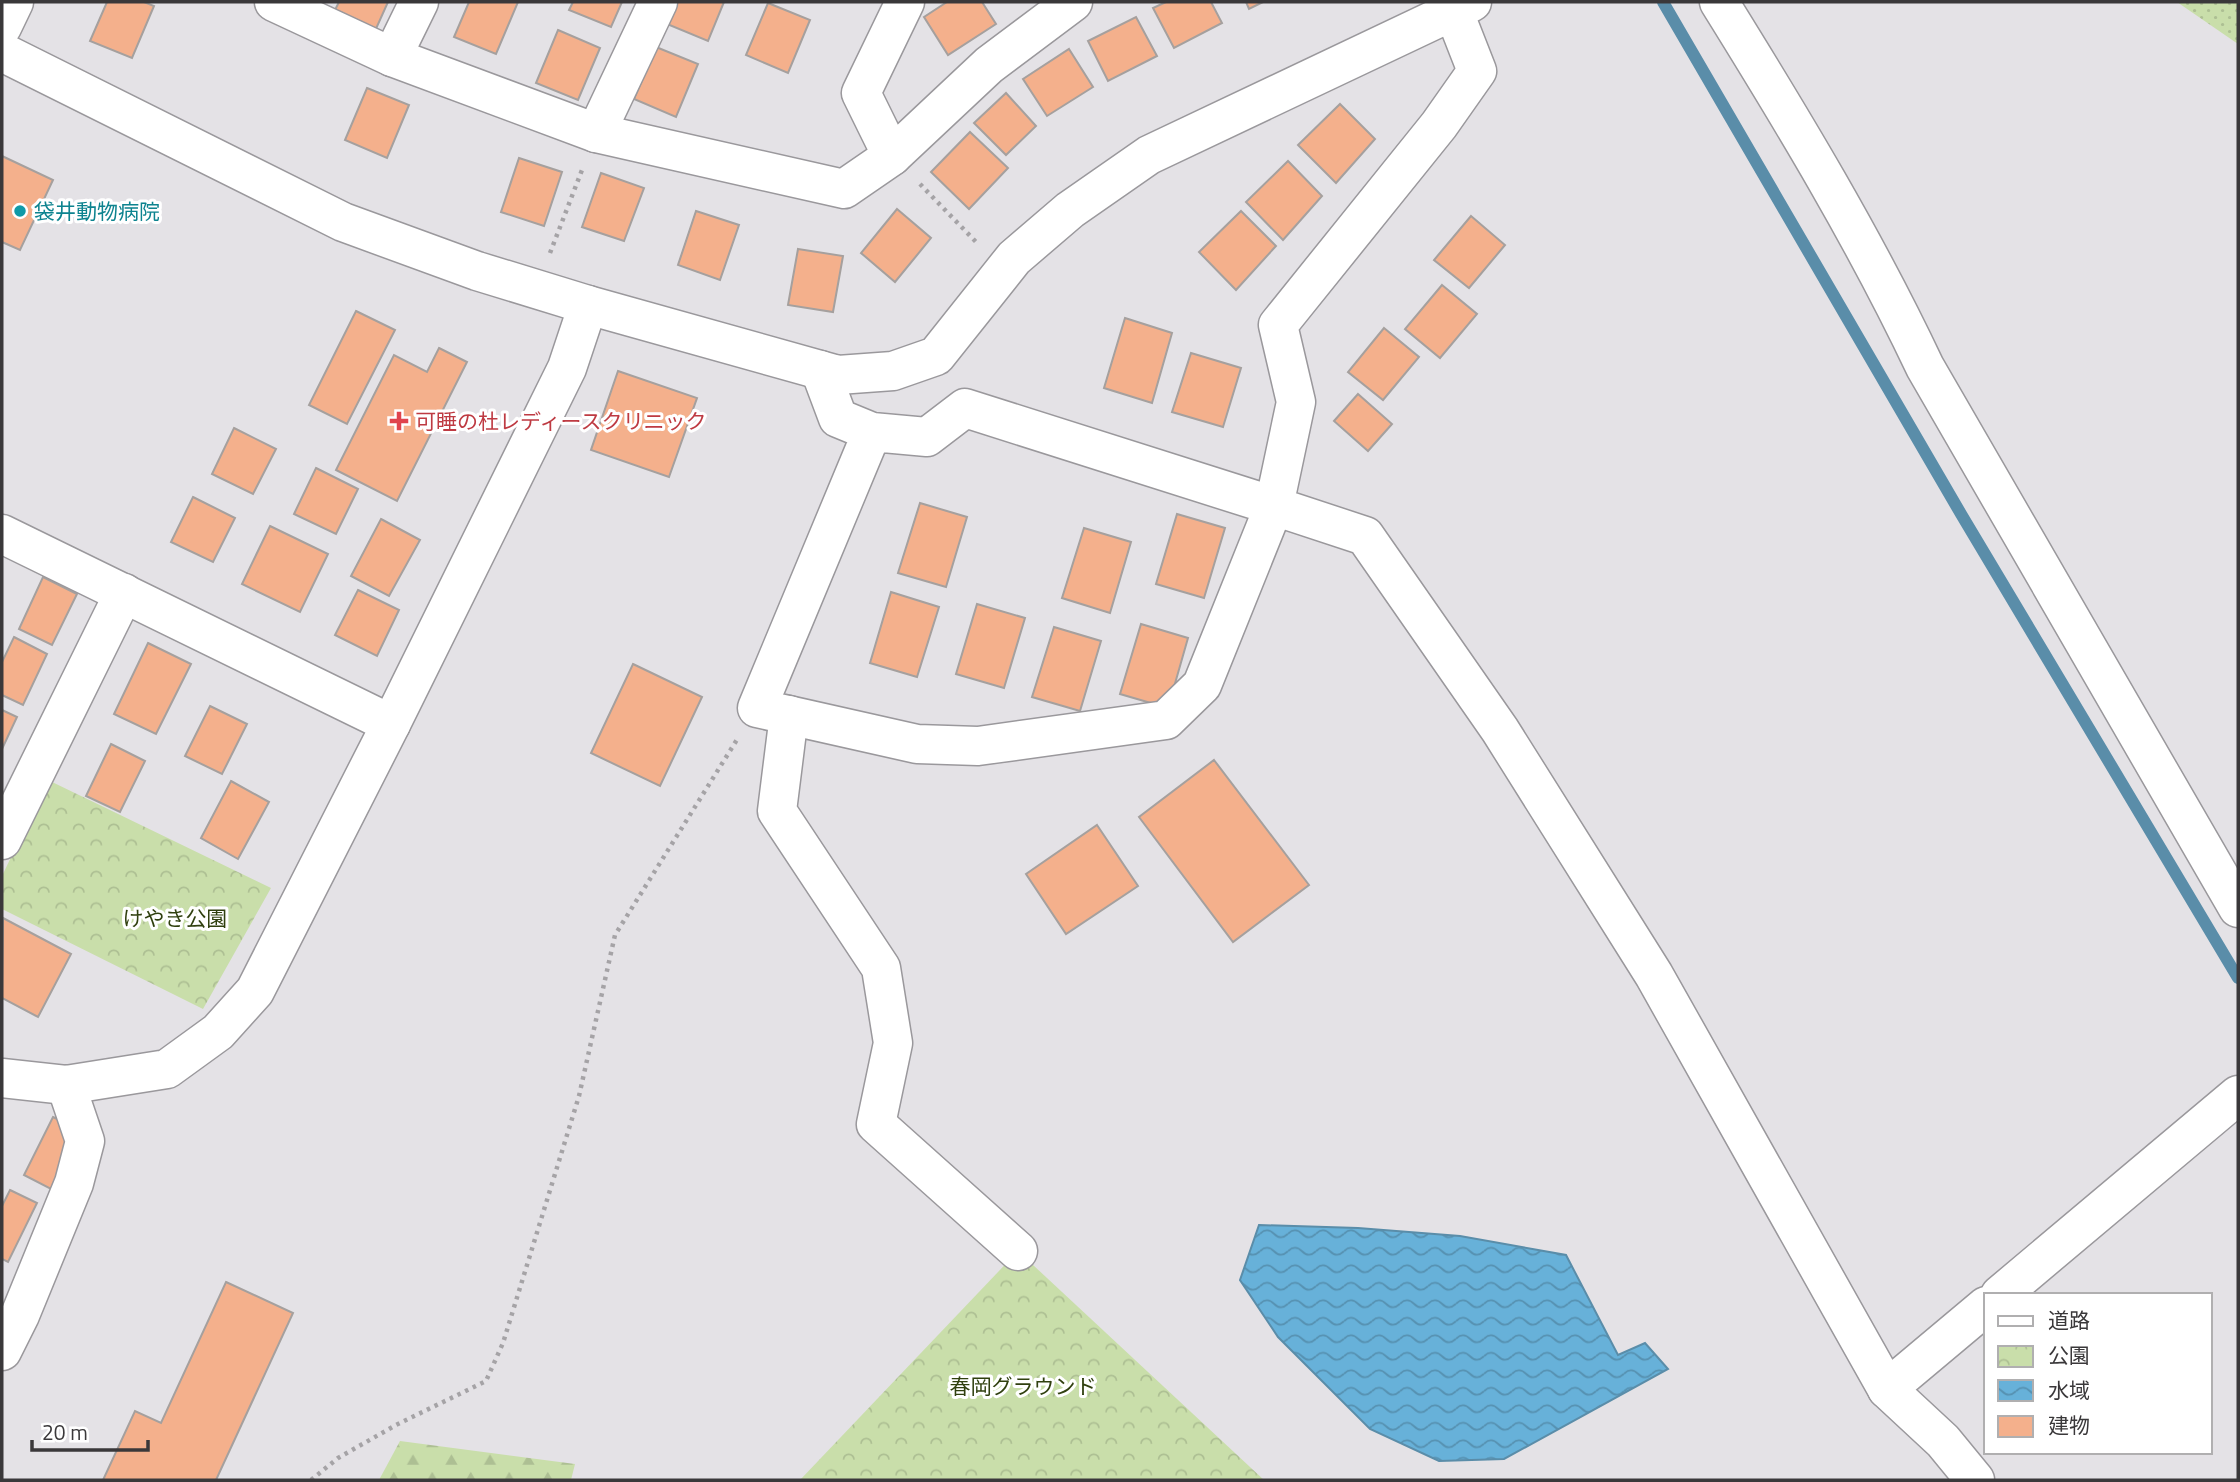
<svg xmlns="http://www.w3.org/2000/svg" width="2240" height="1482" viewBox="0 0 2240 1482" font-family="'Titillium Web','Noto Sans JP',sans-serif">
<defs>
<pattern id="grass-dots" width="8" height="8" patternUnits="userSpaceOnUse" patternTransform="scale(1.75)"><rect width="8" height="8" fill="#c9deaa"/><path d="M2 2h.1M6 6h.1" fill="none" stroke="#adbf93" stroke-width="1.8" stroke-linecap="round"/></pattern>
<pattern id="forest-firs" width="22" height="20" patternUnits="userSpaceOnUse" patternTransform="scale(1.75)"><rect width="22" height="20" fill="#c9deaa"/><path d="M5 1l3.5 6h-7zM16 11l3.5 6h-7z" fill="#adbf93"/></pattern>
<pattern id="park-crowns" width="20" height="18" patternUnits="userSpaceOnUse" patternTransform="scale(1.75)"><rect width="20" height="18" fill="#c9deaa"/><path d="M2 6a3 3 0 1 1 6 0M12 15a3 3 0 1 1 6 0" fill="none" stroke="#adbf93"/></pattern>
<pattern id="water-waves" width="16" height="10" patternUnits="userSpaceOnUse" patternTransform="scale(1.75)"><rect width="16" height="10" fill="#67b1d9"/><path d="M0 5q4-4 8 0t8 0" fill="none" stroke="#5691b1"/></pattern>
</defs>
<rect width="100%" height="100%" fill="#e4e2e6"/>
<path fill="url(#grass-dots)" d="M 2177,2 L 2238,2 L 2238,44 Z"/>
<path fill="url(#forest-firs)" d="M 400,1441 L 575,1464 L 571,1480 L 379,1480 Z"/>
<g fill="url(#park-crowns)">
<path d="M 48,780 L 271,888 L 203,1009 L 2,909 L 2,876 Z"/>
<path d="M 1018,1251 L 1264,1480 L 800,1480 Z"/>
</g>
<path fill="url(#water-waves)" stroke="#5a8da9" stroke-width="2" d="M 1259,1225 L 1358,1228 L 1460,1236 L 1566,1255 L 1618,1355 L 1645,1343 L 1668,1369 L 1504,1459 L 1439,1461 L 1370,1429 L 1278,1337 L 1240,1280 Z"/>
<g fill="none" stroke-linecap="round" stroke-linejoin="round">
<path stroke="#5a8da9" stroke-width="12" d="M 1663,2 L 1961,514 L 2238,978"/>
</g>
<g fill="#f4b08c" stroke="#a5a09e" stroke-width="2">
<path d="M 107,2 L 144,2 L 154,6 L 132,58 L 90,41 Z"/>
<path d="M 339,2 L 388,2 L 375,31 L 333,14 Z"/>
<path d="M 469,2 L 518,2 L 496,54 L 454,37 Z"/>
<path d="M 573,2 L 622,2 L 611,27 L 569,10 Z"/>
<path d="M 676,2 L 724,2 L 708,41 L 667,24 Z"/>
<path d="M 947,2 L 982,2 L 996,24 L 948,55 L 924,17 Z"/>
<path d="M 1166,2 L 1211,2 L 1222,23 L 1174,48 L 1153,8 Z"/>
<path d="M 1246,2 L 1263,2 L 1249,9 Z"/>
<path d="M 768,3 L 810,20 L 788,73 L 746,55 Z"/>
<path d="M 1136,17 L 1157,56 L 1108,81 L 1088,41 Z"/>
<path d="M 558,30 L 600,48 L 578,100 L 536,83 Z"/>
<path d="M 656,47 L 698,64 L 676,117 L 634,99 Z"/>
<path d="M 1069,49 L 1093,87 L 1047,116 L 1023,79 Z"/>
<path d="M 367,88 L 409,105 L 387,158 L 345,140 Z"/>
<path d="M 1006,93 L 1036,126 L 1006,155 L 974,123 Z"/>
<path d="M 1340,104 L 1375,139 L 1336,183 L 1298,145 Z"/>
<path d="M 970,132 L 1008,168 L 969,209 L 931,172 Z"/>
<path d="M 2,156 L 53,180 L 20,250 L 2,242 Z"/>
<path d="M 519,158 L 562,172 L 544,226 L 501,212 Z"/>
<path d="M 1288,161 L 1322,196 L 1283,240 L 1246,202 Z"/>
<path d="M 601,173 L 644,188 L 624,241 L 582,227 Z"/>
<path d="M 897,209 L 931,238 L 895,282 L 861,253 Z"/>
<path d="M 696,211 L 739,225 L 720,280 L 678,265 Z"/>
<path d="M 1241,211 L 1276,246 L 1236,290 L 1199,252 Z"/>
<path d="M 1471,216 L 1505,245 L 1469,288 L 1434,260 Z"/>
<path d="M 798,249 L 843,256 L 833,312 L 788,305 Z"/>
<path d="M 1442,285 L 1477,314 L 1440,358 L 1405,329 Z"/>
<path d="M 356,311 L 395,330 L 347,424 L 309,405 Z"/>
<path d="M 1125,318 L 1172,333 L 1152,403 L 1104,388 Z"/>
<path d="M 1384,328 L 1419,357 L 1383,400 L 1348,372 Z"/>
<path d="M 439,348 L 467,362 L 397,501 L 336,470 L 394,355 L 427,372 Z"/>
<path d="M 1191,353 L 1241,368 L 1223,427 L 1172,412 Z"/>
<path d="M 618,371 L 697,398 L 669,477 L 591,450 Z"/>
<path d="M 1358,394 L 1392,424 L 1368,451 L 1334,421 Z"/>
<path d="M 234,428 L 276,449 L 253,494 L 212,474 Z"/>
<path d="M 316,468 L 358,489 L 336,534 L 294,514 Z"/>
<path d="M 193,497 L 235,518 L 213,562 L 171,542 Z"/>
<path d="M 920,503 L 967,517 L 946,587 L 898,573 Z"/>
<path d="M 1177,514 L 1225,528 L 1204,598 L 1156,584 Z"/>
<path d="M 381,519 L 420,540 L 389,596 L 351,576 Z"/>
<path d="M 270,526 L 328,554 L 300,612 L 242,584 Z"/>
<path d="M 1084,528 L 1131,542 L 1110,613 L 1062,598 Z"/>
<path d="M 43,577 L 77,594 L 52,645 L 19,629 Z"/>
<path d="M 358,590 L 399,610 L 377,656 L 335,635 Z"/>
<path d="M 891,592 L 939,607 L 917,677 L 870,663 Z"/>
<path d="M 977,604 L 1025,618 L 1004,688 L 956,674 Z"/>
<path d="M 1141,624 L 1188,638 L 1168,708 L 1120,694 Z"/>
<path d="M 1054,627 L 1101,641 L 1080,711 L 1032,697 Z"/>
<path d="M 14,637 L 47,654 L 23,705 L 2,695 L 2,662 Z"/>
<path d="M 148,643 L 191,664 L 156,734 L 114,714 Z"/>
<path d="M 633,664 L 702,697 L 660,786 L 591,753 Z"/>
<path d="M 210,706 L 247,724 L 222,774 L 185,756 Z"/>
<path d="M 2,710 L 17,717 L 2,749 Z"/>
<path d="M 111,744 L 145,761 L 120,812 L 86,796 Z"/>
<path d="M 1214,760 L 1309,885 L 1233,942 L 1139,817 Z"/>
<path d="M 231,781 L 269,802 L 238,859 L 201,838 Z"/>
<path d="M 1097,825 L 1138,886 L 1066,934 L 1026,874 Z"/>
<path d="M 3,918 L 71,954 L 38,1017 L 2,998 Z"/>
<path d="M 53,1117 L 81,1131 L 51,1189 L 24,1175 Z"/>
<path d="M 10,1190 L 37,1203 L 8,1262 L 2,1259 L 2,1206 Z"/>
<path d="M 226,1282 L 293,1313 L 216,1480 L 103,1480 L 135,1411 L 161,1423 Z"/>
</g>
<g fill="none" stroke-linecap="round" stroke-linejoin="round">
<defs>
<g id="minor">
<path d="M 274,2 L 392,57 L 596,133 L 844,189 L 892,156 L 861,93 L 905,2"/>
<path d="M 1450,2 L 1477,71 L 1439,125 L 1278,325 L 1296,402 L 1274,506 L 1365,536 L 1500,730 L 1654,975 L 1887,1389 L 1943,1441 L 1975,1480"/>
<path d="M 1719,2 C 1793,121 1865,240 1925,367 L 2238,908"/>
<path d="M 2,27 L 14,2"/>
<path d="M 2,52 L 343,222 L 477,271 L 588,305 L 838,375 L 893,371 L 936,356 L 1014,258 L 1070,210 L 1149,155 L 1472,2"/>
<path d="M 392,57 L 419,2"/>
<path d="M 596,133 L 658,2"/>
<path d="M 892,156 L 989,65 L 1073,2"/>
<path d="M 820,370 L 838,418 L 872,432 L 757,708 L 917,744 L 978,746 L 1166,720 L 1202,685 L 1274,506 L 965,408 L 927,437 L 872,432"/>
<path d="M 2,534 L 391,724"/>
<path d="M 789,715 L 777,811 L 881,968 L 893,1043 L 876,1124 L 1018,1251"/>
<path d="M 2,840 L 124,593"/>
<path d="M 2,1078 L 66,1085 L 167,1069 L 218,1032 L 255,991 L 391,724 L 567,368 L 588,305"/>
<path d="M 2000,1295 L 2238,1095"/>
<path d="M 2,1351 L 20,1315 L 74,1183 L 85,1141 L 66,1085"/>
<path d="M 1887,1389 L 1986,1306"/>
</g>
</defs>
<use href="#minor" stroke="#9a989c" stroke-width="41"/>
<g stroke="#a5a3a6" stroke-width="4.5" stroke-dasharray="3.5 5" stroke-linecap="butt">
<path d="M 920,184 L 977,243"/>
<path d="M 550,253 L 582,170"/>
<path d="M 311,1480 L 338,1458 L 396,1425 L 486,1381 L 503,1343 L 579,1096 L 615,935 L 738,738"/>
</g>
<use href="#minor" stroke="#fff" stroke-width="38"/>
</g>
<circle fill="#0f9aa8" stroke="#fff" stroke-width="2.5" cx="20" cy="211" r="7"/>
<path fill="#e0444e" stroke="#fff" stroke-width="2.5" d="M395.5 410.5h7v7h7v7h-7v7h-7v-7h-7v-7h7z"/>
<g text-anchor="middle" dominant-baseline="central" stroke-width="6" stroke-linejoin="round" paint-order="stroke">
<g font-size="21" fill="#0d838f" stroke="#fff" text-anchor="start">
<text x="34" y="211">袋井動物病院</text>
</g>
<g font-size="21" fill="#be3a42" stroke="#fff" text-anchor="start">
<text x="415" y="421">可睡の杜レディースクリニック</text>
</g>
<g font-size="21" fill="#30400f" stroke="#fff">
<text x="175" y="918">けやき公園</text>
<text x="1023" y="1386">春岡グラウンド</text>
</g>
</g>
<rect width="2240" height="1482" fill="none" stroke="#3a383a" stroke-width="7"/>
<rect x="1984" y="1293" width="228" height="161" fill="#ffffff" stroke="#b0afb0" stroke-width="2"/>
<rect x="1998" y="1316" width="35" height="10" fill="#ffffff" stroke="#b0afb0" stroke-width="2"/>
<text x="2048" y="1328" font-size="21" fill="#3a383a">道路</text>
<rect x="1998" y="1346" width="35" height="21" fill="url(#park-crowns)" stroke="#b0afb0" stroke-width="2"/>
<text x="2048" y="1363" font-size="21" fill="#3a383a">公園</text>
<rect x="1998" y="1380" width="35" height="21" fill="url(#water-waves)" stroke="#b0afb0" stroke-width="2"/>
<text x="2048" y="1398" font-size="21" fill="#3a383a">水域</text>
<rect x="1998" y="1416" width="35" height="21" fill="#f4b08c" stroke="#b0afb0" stroke-width="2"/>
<text x="2048" y="1433" font-size="21" fill="#3a383a">建物</text>
<path d="M32 1440v10h116v-10" fill="none" stroke="#3a383a" stroke-width="3.5"/>
<text x="42" y="1440" font-size="21" fill="#3a383a" stroke="#ffffff" stroke-width="5" paint-order="stroke">20 m</text>
</svg>
